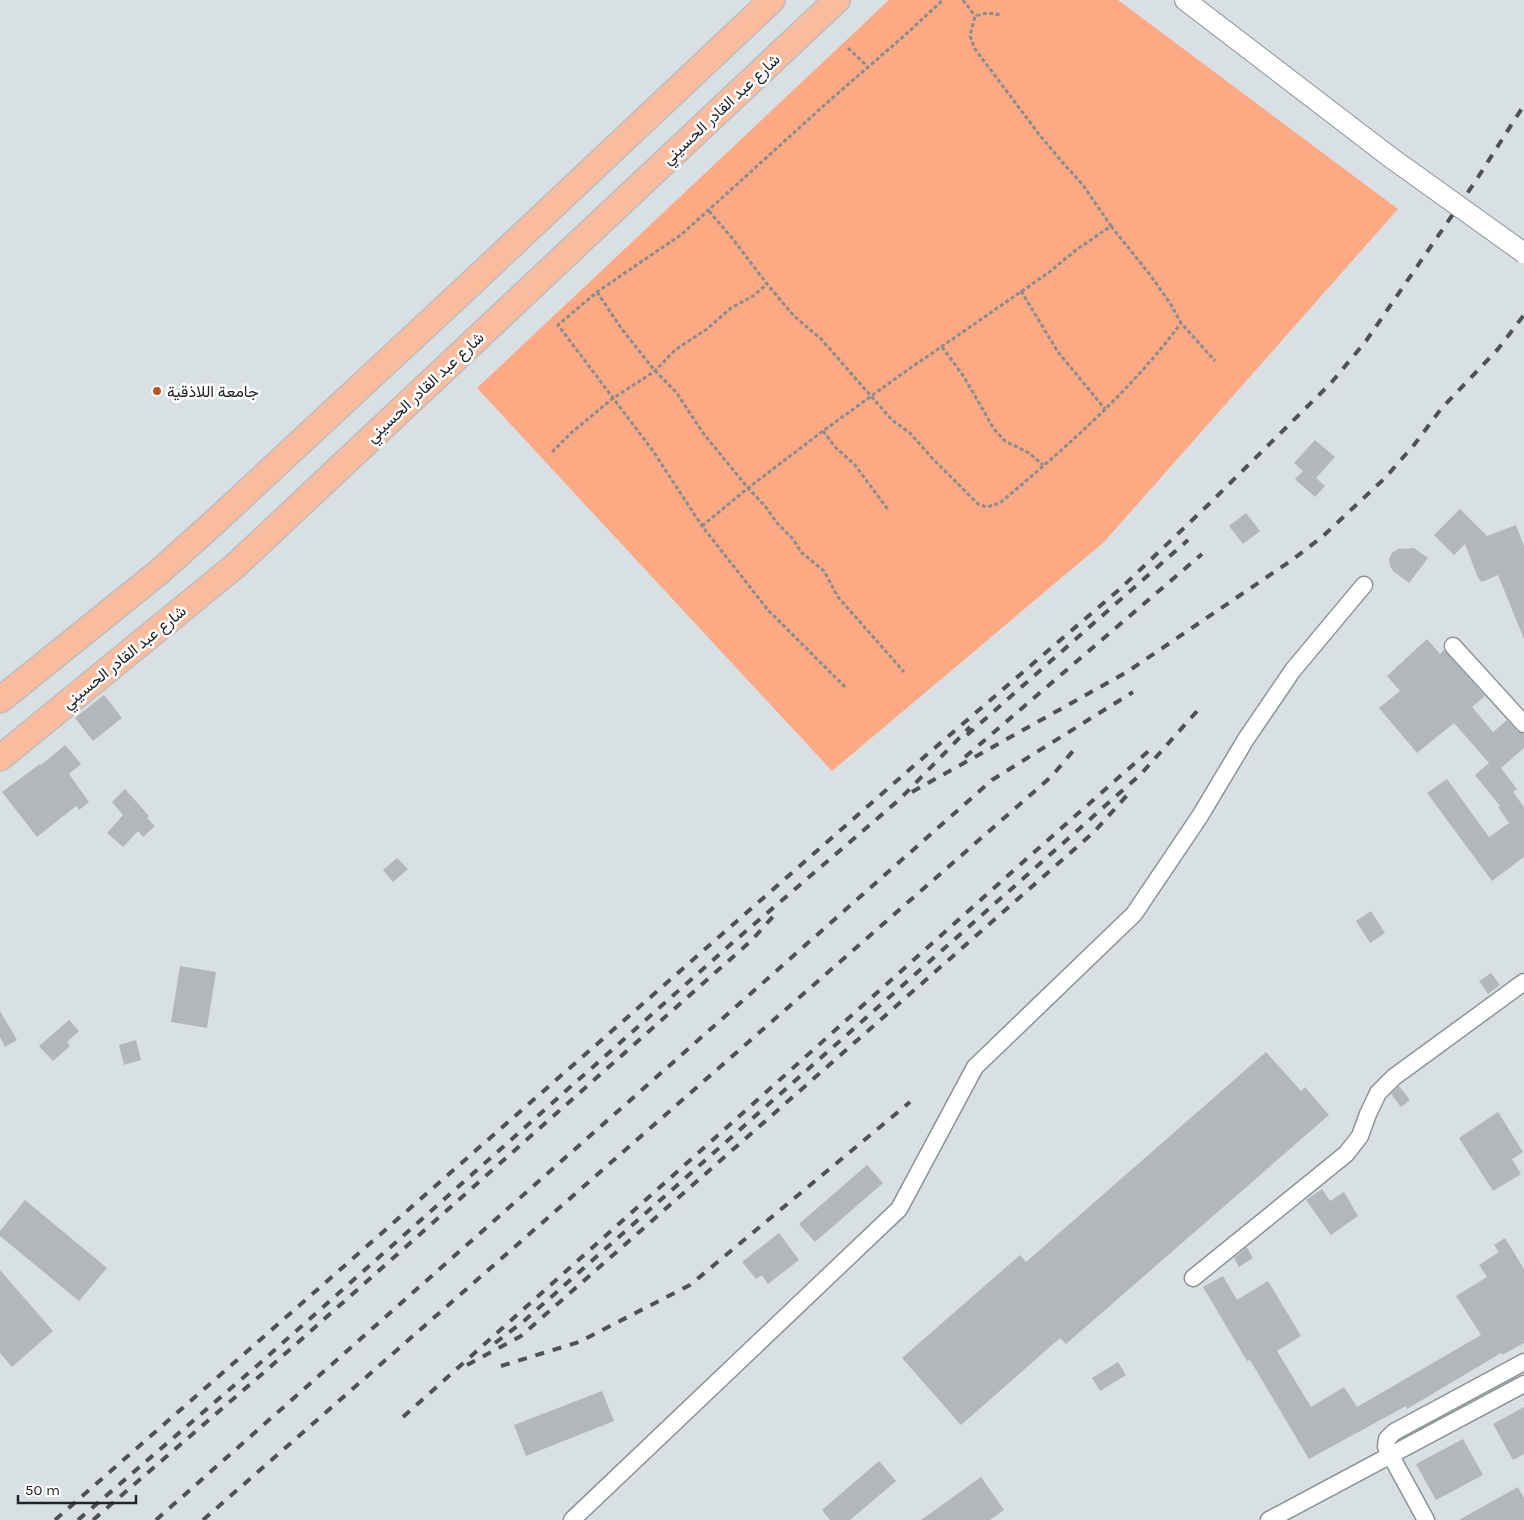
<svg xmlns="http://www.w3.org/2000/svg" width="1524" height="1520" viewBox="0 0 1524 1520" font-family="Karla,Vazirmatn,sans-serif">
<rect width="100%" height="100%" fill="#d9e0e4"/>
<path fill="#fca984" d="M 889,0 L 1118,0 L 1398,209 L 1104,542 L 832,771 L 477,388 Z"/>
<g fill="#b1b7ba">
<path d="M 1315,440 L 1335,457 L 1316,478 L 1325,486 L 1315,497 L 1295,479 L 1303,471 L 1294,463 Z"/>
<path d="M 1460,509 L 1487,536 L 1516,525 L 1524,546 L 1524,639 L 1498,575 L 1482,582 L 1478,578 L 1465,544 L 1454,555 L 1434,535 Z"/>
<path d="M 1246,513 L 1260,531 L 1243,544 L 1229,526 Z"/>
<path d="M 1414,548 L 1428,558 L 1409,583 L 1393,571 L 1390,566 L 1389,559 L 1392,553 L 1398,549 Z"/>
<path d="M 1427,639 L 1440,654 L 1444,650 L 1485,696 L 1472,707 L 1493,732 L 1507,720 L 1517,731 L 1524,734 L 1524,748 L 1501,768 L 1517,789 L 1513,792 L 1524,807 L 1524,857 L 1492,881 L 1427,793 L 1447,779 L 1489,837 L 1509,823 L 1498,807 L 1500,806 L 1475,775 L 1489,763 L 1454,723 L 1417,753 L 1379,708 L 1400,691 L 1387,676 Z"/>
<path d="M 104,695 L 122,718 L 93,741 L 75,718 Z"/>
<path d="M 65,745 L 81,764 L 69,774 L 89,802 L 79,810 L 76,806 L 37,837 L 2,792 L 40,764 L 41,765 Z"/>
<path d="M 125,789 L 149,816 L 147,818 L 155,826 L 143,837 L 138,831 L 123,847 L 107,833 L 123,815 L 112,802 Z"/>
<path d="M 397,858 L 408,869 L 393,882 L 383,870 Z"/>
<path d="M 1371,911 L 1385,933 L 1370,943 L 1356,921 Z"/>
<path d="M 180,966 L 216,972 L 207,1028 L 171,1022 Z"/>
<path d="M 1491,973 L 1500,985 L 1488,994 L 1479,981 Z"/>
<path d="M 0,1011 L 17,1040 L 5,1047 L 0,1037 Z"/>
<path d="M 69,1020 L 79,1031 L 67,1042 L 70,1046 L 53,1061 L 39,1046 Z"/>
<path d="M 136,1040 L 141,1060 L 124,1065 L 119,1045 Z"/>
<path d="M 1266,1052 L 1301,1091 L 1305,1087 L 1329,1115 L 1066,1344 L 1060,1338 L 961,1425 L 902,1358 L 1020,1255 L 1026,1262 Z"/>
<path d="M 1399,1086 L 1410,1100 L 1401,1107 L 1391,1094 Z"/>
<path d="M 1498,1112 L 1523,1152 L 1512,1159 L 1521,1174 L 1493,1191 L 1459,1138 Z"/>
<path d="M 867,1165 L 883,1183 L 815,1242 L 799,1224 Z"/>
<path d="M 1322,1189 L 1330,1201 L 1344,1192 L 1358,1216 L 1331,1235 L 1306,1200 Z"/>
<path d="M 25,1200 L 107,1268 L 79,1301 L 0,1236 L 0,1231 Z"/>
<path d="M 779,1233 L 799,1260 L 768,1284 L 762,1275 L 756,1279 L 742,1262 Z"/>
<path d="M 1505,1238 L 1524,1269 L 1524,1343 L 1502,1355 L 1501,1353 L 1407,1409 L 1406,1406 L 1309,1459 L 1250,1360 L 1247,1361 L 1203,1287 L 1223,1276 L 1237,1300 L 1268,1281 L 1301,1336 L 1277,1351 L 1311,1407 L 1344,1387 L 1357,1407 L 1481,1335 L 1456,1296 L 1487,1277 L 1479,1265 L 1499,1252 L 1494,1245 Z"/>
<path d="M 1247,1247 L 1253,1258 L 1239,1267 L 1234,1258 Z"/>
<path d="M 0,1270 L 53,1331 L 12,1367 L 0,1353 Z"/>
<path d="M 1118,1362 L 1126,1375 L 1100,1391 L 1092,1378 Z"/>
<path d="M 602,1391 L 614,1421 L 526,1456 L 514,1425 Z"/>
<path d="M 1524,1407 L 1524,1454 L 1513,1460 L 1493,1424 Z"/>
<path d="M 1463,1439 L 1483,1475 L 1436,1500 L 1416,1464 Z"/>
<path d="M 879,1461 L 896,1481 L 850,1520 L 830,1520 L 822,1510 Z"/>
<path d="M 981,1477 L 1004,1510 L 990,1520 L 921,1520 Z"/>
<path d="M 1518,1487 L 1524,1498 L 1524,1520 L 1459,1520 Z"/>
</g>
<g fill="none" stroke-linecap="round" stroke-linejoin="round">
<defs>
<g id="minor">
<path d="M 1453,646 L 1524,724"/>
<path d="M 1193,1278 L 1346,1154 L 1360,1136 L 1368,1114 L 1378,1093 L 1394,1077 L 1524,982"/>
<path d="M 572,1520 L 899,1209 L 975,1067 L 1134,914 L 1200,816 L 1246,739 L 1293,670 L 1364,585"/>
<path d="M 1269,1520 L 1524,1384"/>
<path d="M 1426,1520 L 1386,1447 L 1387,1439 L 1394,1432 L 1524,1362"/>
</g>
<path id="tertiary" d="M 1185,0 L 1390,157"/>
<g id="primary">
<path d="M 0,700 L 159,572 L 219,518 L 463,291 L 772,0"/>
<path d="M 0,758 L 235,566 L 837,0"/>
</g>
</defs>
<use href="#minor" stroke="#8c9295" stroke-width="19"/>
<use href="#tertiary" stroke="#8c9295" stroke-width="22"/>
<use href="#primary" stroke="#bcbdbe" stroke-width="28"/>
<g stroke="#888d8f" stroke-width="3" stroke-dasharray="4 2.5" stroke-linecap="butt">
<path d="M 963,0 L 975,16"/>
<path d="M 848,48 L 868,67"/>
<path d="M 709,211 L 732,238 L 767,284 L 794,316 L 821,339 L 892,420 L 910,433 L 933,459 L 978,504 L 987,507 L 1000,503 C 1065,448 1130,392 1181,323"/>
<path d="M 1111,226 L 1151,276 L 1170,303 L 1181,323 L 1215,361"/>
<path d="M 1021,291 L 1058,352 L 1105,409"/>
<path d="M 597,292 L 621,328 L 655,371 L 676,392 L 703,433 L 748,488 L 765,506 L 778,524 L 793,539 L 801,552 L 824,571 L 838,597 L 904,672"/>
<path d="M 942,347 L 964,377 L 994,429 L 1005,441 L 1029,453 L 1043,465"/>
<path d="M 823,431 L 836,448 L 855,465 L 889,511"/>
<path d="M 552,452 L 571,433 L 612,399 L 655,371 L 675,350 L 707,329 L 731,308 L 753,296 L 767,284"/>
<path d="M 702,526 L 748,488 L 823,431 L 899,376 L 1048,273 L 1076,250 L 1111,226 L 1083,185 L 1063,163 L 1038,133 L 975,49 L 970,36 L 975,16 L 987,13 L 1001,15"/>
<path d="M 845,687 L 768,610 L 702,526 L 653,451 L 558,325 L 597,292 L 682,234 L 830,100 L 904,36 L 943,0"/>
</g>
<use href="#minor" stroke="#fff" stroke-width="16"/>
<use href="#tertiary" stroke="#fff" stroke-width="20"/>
<use href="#primary" stroke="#fabc9f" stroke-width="25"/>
<g stroke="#4e5254" stroke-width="4" stroke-dasharray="9 9" stroke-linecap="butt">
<path d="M 967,735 L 1188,540"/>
<path d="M 965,757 L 1202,554"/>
<path d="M 912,792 L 1127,672 L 1292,560 L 1322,537 L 1385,478 L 1414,445 L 1441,409 L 1498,349 L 1524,315"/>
<path d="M 495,1343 L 524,1321 L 1141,774 L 1198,710"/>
<path d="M 467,1365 L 521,1336 L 1094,832 L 1130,792"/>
<path d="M 501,1366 L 579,1342 L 690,1285 L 910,1102"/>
<path d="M 403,1417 L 1022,863 L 1152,748"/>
<path d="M 55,1520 L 909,770 L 1121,588 L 1208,505 L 1331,383 L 1366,341 L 1475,182 L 1524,105"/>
<path d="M 78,1520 L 259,1364 L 731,944 L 900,799 L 970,727"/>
<path d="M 93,1520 L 269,1368 L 752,940 L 777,912"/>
<path d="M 156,1520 L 992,780 L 1133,692"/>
<path d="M 203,1520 L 1052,776 L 1078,745"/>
</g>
<defs>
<path id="tertiary-bridge" d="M 1390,157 L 1524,253"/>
</defs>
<use href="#tertiary-bridge" stroke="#8c9295" stroke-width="22" stroke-linecap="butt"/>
<use href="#tertiary-bridge" stroke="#fff" stroke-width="20"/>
</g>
<circle fill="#b8541e" stroke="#fff" stroke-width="2" cx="157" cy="391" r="5"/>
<g text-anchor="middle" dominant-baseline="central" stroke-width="5" stroke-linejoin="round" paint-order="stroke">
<g font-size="16" fill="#212425" stroke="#fff">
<text transform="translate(721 109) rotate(-43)">شارع عبد القادر الحسيني</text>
<text transform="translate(425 387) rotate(-43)">شارع عبد القادر الحسيني</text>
<text transform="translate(124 657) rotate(-39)">شارع عبد القادر الحسيني</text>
</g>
<g font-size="16" fill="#212425" stroke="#fff" text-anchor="start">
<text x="167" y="391">جامعة اللاذقية</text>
</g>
</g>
<path d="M18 1495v8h118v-8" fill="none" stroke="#212425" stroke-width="2.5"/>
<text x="25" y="1495" font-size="15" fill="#212425" stroke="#ffffff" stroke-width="4" paint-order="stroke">50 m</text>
</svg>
